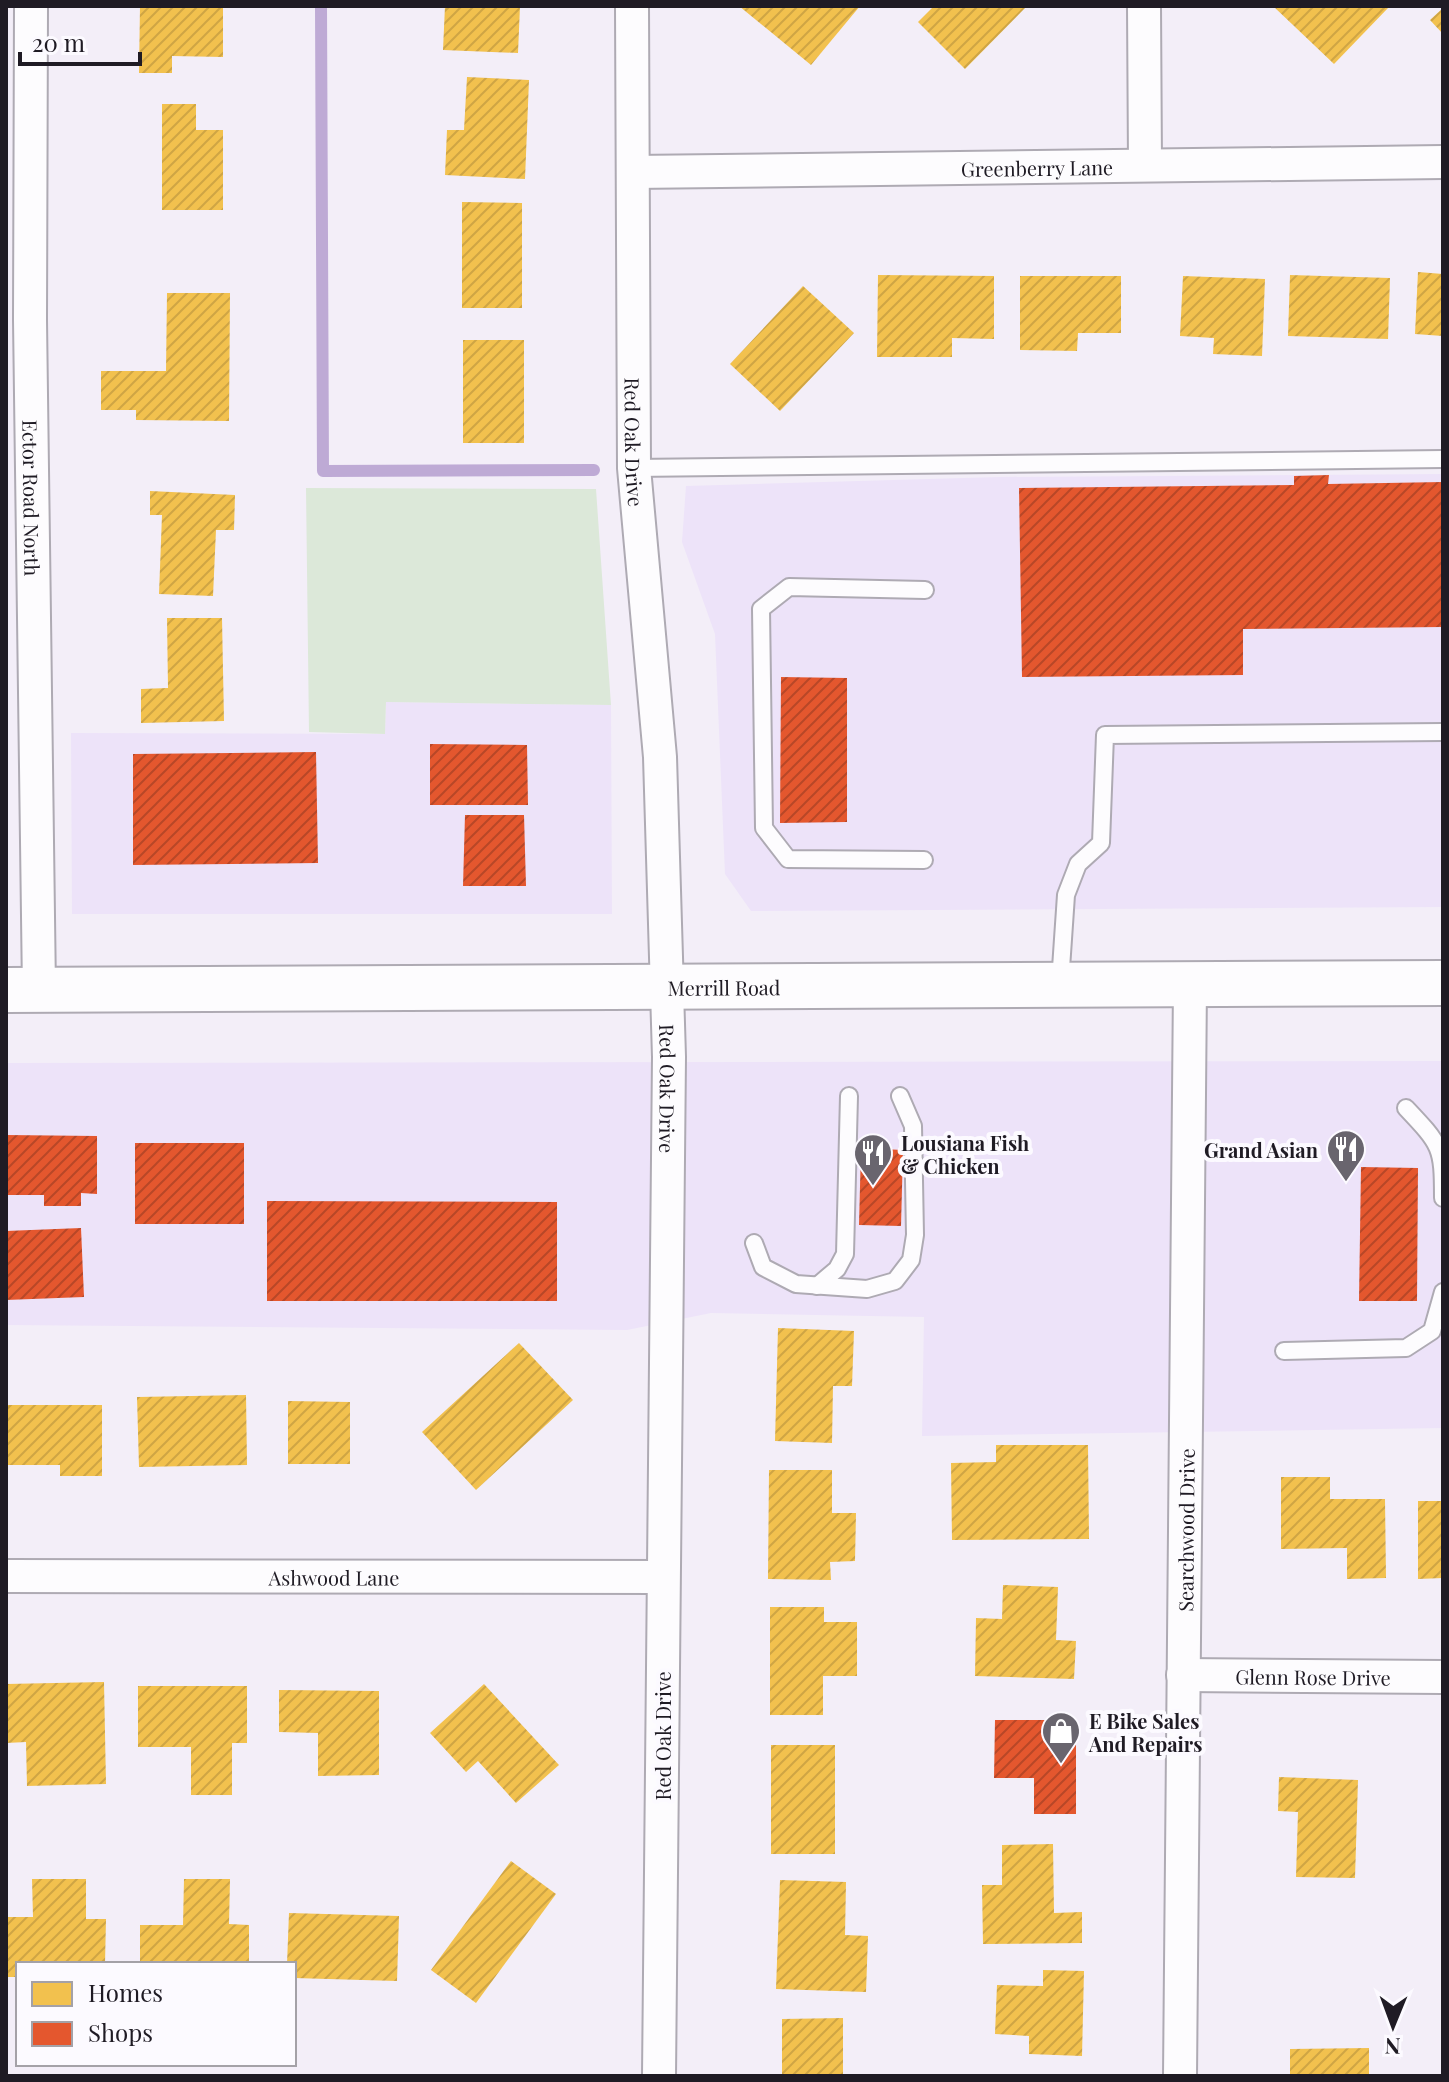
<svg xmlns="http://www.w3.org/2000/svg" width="1449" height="2082" viewBox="0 0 1449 2082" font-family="'Playfair Display',serif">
<defs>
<pattern id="homes-hatch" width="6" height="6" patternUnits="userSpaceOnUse" patternTransform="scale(2)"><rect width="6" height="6" fill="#f2c14e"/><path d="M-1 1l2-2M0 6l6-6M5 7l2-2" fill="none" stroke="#cfa544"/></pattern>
<pattern id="shops-hatch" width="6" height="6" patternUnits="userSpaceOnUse" patternTransform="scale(2)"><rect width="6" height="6" fill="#e4572e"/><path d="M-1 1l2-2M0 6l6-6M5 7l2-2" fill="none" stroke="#b84727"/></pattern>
</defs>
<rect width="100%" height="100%" fill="#f3eef8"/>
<g fill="#ede3f9">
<path d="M 1443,474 L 1443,907 L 751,911 L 725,874 L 715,634 L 682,542 L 686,486 L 999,477 Z"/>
<path d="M 386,702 L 611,705 L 612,914 L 72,914 L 71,733 L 385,734 Z"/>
<path d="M 1443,1061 L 1443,1428 L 922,1436 L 924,1317 L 711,1313 L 627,1330 L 6,1325 L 6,1063 Z"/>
</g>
<path fill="#dce8d9" d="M 306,488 L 596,489 L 611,705 L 386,702 L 385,734 L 309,732 Z"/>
<g fill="url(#homes-hatch)">
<path d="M 140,6 L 223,6 L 223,57 L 172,56 L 172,73 L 139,73 Z"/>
<path d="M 445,6 L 520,6 L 518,53 L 443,50 Z"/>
<path d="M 739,6 L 860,6 L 811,65 Z"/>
<path d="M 934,6 L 1027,6 L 965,69 L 918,22 Z"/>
<path d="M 1273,6 L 1386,6 L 1388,8 L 1334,64 Z"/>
<path d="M 1443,8 L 1443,34 L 1430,20 Z"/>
<path d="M 467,77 L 529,80 L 525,179 L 445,175 L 447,130 L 464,130 Z"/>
<path d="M 162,104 L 196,104 L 196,130 L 223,130 L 223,210 L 162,210 Z"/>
<path d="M 462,202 L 522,203 L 522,308 L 462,308 Z"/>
<path d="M 1418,272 L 1443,274 L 1443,336 L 1415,334 Z"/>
<path d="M 878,275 L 994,276 L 994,339 L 952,338 L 952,357 L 877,357 Z"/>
<path d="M 1290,275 L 1390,278 L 1388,339 L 1288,336 Z"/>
<path d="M 1020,276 L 1121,276 L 1121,333 L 1078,333 L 1077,351 L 1020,350 Z"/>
<path d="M 1183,276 L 1265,279 L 1262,356 L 1213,354 L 1214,338 L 1180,336 Z"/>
<path d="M 803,286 L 854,333 L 780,411 L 730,364 Z"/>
<path d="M 167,293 L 230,293 L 229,421 L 136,420 L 136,410 L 101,410 L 101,371 L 166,371 Z"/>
<rect x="463" y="340" width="61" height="103"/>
<path d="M 150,491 L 235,495 L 234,530 L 216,530 L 213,596 L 159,594 L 162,515 L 150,515 Z"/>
<path d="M 167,618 L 222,618 L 224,721 L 141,723 L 141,689 L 168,688 Z"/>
<path d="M 778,1328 L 854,1331 L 852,1386 L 833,1386 L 832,1443 L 775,1441 Z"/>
<path d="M 519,1343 L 573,1400 L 476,1490 L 422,1432 Z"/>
<path d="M 246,1395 L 247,1465 L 139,1467 L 137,1397 Z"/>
<path d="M 288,1401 L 350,1402 L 350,1464 L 288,1464 Z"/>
<path d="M 6,1405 L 102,1405 L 102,1476 L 60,1476 L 60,1465 L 6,1465 Z"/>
<path d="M 996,1445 L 1088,1445 L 1089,1539 L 952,1540 L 951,1463 L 996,1462 Z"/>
<path d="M 769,1470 L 832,1470 L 832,1513 L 856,1513 L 855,1561 L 830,1562 L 831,1580 L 768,1579 Z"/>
<path d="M 1281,1477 L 1330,1477 L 1330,1499 L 1385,1499 L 1386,1578 L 1347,1579 L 1347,1548 L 1281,1549 Z"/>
<path d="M 1418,1501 L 1443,1501 L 1443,1578 L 1418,1579 Z"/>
<path d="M 1003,1585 L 1058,1587 L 1056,1640 L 1076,1641 L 1074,1679 L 975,1676 L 976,1618 L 1002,1619 Z"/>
<path d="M 770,1607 L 824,1607 L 824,1622 L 857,1622 L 857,1676 L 823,1676 L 823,1715 L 770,1715 Z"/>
<path d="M 104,1682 L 106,1784 L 27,1786 L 26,1742 L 6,1743 L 6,1684 Z"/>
<path d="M 484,1684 L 559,1765 L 516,1803 L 478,1761 L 466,1772 L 430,1733 Z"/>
<path d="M 138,1686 L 247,1686 L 247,1743 L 232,1743 L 232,1795 L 191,1795 L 191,1747 L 138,1747 Z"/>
<path d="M 279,1690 L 379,1691 L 379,1775 L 318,1776 L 318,1733 L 279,1732 Z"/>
<rect x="771" y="1745" width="64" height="109"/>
<path d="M 1279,1777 L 1358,1780 L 1355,1878 L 1296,1877 L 1298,1812 L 1278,1811 Z"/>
<path d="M 1053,1844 L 1054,1913 L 1082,1912 L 1082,1943 L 983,1944 L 982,1885 L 1002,1885 L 1002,1845 Z"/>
<path d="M 511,1861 L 556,1894 L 476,2003 L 431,1970 Z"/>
<path d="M 32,1879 L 86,1879 L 86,1919 L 106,1919 L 105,1964 L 18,1964 L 18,1977 L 6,1977 L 6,1917 L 33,1917 Z"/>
<path d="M 184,1879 L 230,1879 L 229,1924 L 249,1925 L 249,1964 L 140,1964 L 140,1925 L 183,1925 Z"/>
<path d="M 780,1880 L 846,1882 L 845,1935 L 868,1936 L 866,1992 L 776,1989 Z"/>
<path d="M 289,1913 L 399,1916 L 397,1981 L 294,1978 L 294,1964 L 287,1964 Z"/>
<path d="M 1043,1970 L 1084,1971 L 1082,2056 L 1029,2054 L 1029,2036 L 995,2034 L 997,1985 L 1043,1986 Z"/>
<path d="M 843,2018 L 843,2076 L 782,2076 L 782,2019 Z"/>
<path d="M 1369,2048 L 1369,2076 L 1290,2076 L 1290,2049 Z"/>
</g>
<g fill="url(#shops-hatch)">
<path d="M 1329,475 L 1328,484 L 1443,482 L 1443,627 L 1243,629 L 1243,675 L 1022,677 L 1019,488 L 1294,485 L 1294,476 Z"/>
<path d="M 781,677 L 847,678 L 847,822 L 780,823 Z"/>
<path d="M 430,744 L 527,745 L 528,805 L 430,805 Z"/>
<path d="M 316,752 L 318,863 L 133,865 L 133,754 Z"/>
<path d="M 465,815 L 524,815 L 526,886 L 463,886 Z"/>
<path d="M 6,1135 L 97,1136 L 97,1194 L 81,1193 L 81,1206 L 44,1206 L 44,1195 L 6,1195 Z"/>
<rect x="135" y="1143" width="109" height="81"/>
<path d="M 861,1148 L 903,1150 L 901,1226 L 859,1225 Z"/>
<path d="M 1361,1167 L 1418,1168 L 1417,1301 L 1359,1301 Z"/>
<path d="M 267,1201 L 557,1202 L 557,1301 L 267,1301 Z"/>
<path d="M 81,1228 L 84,1297 L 6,1300 L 6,1231 Z"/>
<path d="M 995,1720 L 1076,1720 L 1076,1814 L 1034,1814 L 1034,1778 L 994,1778 Z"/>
</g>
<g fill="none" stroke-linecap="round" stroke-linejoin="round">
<path stroke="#beaad5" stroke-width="12" d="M 321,6 L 323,471 L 594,470"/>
<defs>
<g id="lane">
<path d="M 634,468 L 1443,459"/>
<path d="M 924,860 L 788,859 L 764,828 L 761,609 L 789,587 L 925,590"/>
<path d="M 1060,983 L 1066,895 L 1078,864 L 1101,843 L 1105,735 L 1443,732"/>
<path d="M 1406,1108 C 1441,1145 1443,1147 1443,1198"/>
<path d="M 754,1243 L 763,1267 L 796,1284 L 867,1289 L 895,1281 L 911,1260 L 915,1235 L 913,1126 L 900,1096"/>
<path d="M 817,1286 L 837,1269 L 845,1254 L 849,1096"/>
<path d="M 1284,1351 L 1406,1348 L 1432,1331 L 1443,1292"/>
</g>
<g id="street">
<path id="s1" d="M 31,6 L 30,320 L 39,990"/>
<path id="s2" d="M 632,6 L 634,468 L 660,757 L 669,1057 L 659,2076"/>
<path d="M 1144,6 L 1145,164"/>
<path id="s3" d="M 633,172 L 1443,162"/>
<path id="s4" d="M 6,1576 L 663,1577"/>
<path id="s5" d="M 1183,1675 L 1443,1677"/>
<path id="s6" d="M 1180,2076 L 1190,985"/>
</g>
<g id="secondary">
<path id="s7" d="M 6,990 L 1443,983"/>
</g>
</defs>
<use href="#lane" stroke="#aeaab3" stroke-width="20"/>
<use href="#street" stroke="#aeaab3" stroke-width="36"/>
<use href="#secondary" stroke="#aeaab3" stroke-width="48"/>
<use href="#lane" stroke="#fdfcfe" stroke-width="16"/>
<use href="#street" stroke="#fdfcfe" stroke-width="32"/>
<use href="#secondary" stroke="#fdfcfe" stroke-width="44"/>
</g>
<defs>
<symbol id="restaurant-pin" viewBox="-11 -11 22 30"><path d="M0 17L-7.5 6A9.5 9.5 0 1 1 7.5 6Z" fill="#69656e" stroke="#fcfaff"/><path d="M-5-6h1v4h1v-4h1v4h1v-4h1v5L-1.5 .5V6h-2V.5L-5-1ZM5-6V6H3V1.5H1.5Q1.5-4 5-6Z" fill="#fff"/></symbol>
<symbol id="shop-pin" viewBox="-11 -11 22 30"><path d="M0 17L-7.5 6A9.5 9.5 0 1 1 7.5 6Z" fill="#69656e" stroke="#fcfaff"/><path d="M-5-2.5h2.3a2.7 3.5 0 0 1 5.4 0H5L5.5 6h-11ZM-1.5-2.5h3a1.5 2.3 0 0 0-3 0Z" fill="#fff"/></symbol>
</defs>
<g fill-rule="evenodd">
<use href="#restaurant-pin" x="1324" y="1127" width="44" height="60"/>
<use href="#restaurant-pin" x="851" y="1131" width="44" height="60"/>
<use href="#shop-pin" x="1039" y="1709" width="44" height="60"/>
</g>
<g text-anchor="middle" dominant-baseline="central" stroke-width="8" stroke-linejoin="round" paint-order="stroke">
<g font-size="20" fill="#1f1b24" stroke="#fcfaff">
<text stroke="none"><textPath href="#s3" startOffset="404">Greenberry Lane</textPath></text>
<text stroke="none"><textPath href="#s2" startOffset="436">Red Oak Drive</textPath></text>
<text stroke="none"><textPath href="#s1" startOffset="492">Ector Road North</textPath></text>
<text stroke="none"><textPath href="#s7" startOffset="718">Merrill Road</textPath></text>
<text stroke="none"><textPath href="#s2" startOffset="1084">Red Oak Drive</textPath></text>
<text stroke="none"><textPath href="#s6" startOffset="546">Searchwood Drive</textPath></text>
<text stroke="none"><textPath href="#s4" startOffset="328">Ashwood Lane</textPath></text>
<text stroke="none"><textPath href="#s5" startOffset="130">Glenn Rose Drive</textPath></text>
<text transform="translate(662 1736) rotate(-90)">Red Oak Drive</text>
</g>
<g font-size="20" font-weight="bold" fill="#1f1b24" stroke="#fcfaff" text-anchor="start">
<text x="901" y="1142">Lousiana Fish<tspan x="901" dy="23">&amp; Chicken</tspan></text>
<text x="1318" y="1149" text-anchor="end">Grand Asian</text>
<text x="1089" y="1720">E Bike Sales<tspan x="1089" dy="23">And Repairs</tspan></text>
</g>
</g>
<rect width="1449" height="2082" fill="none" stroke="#1f1b24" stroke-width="16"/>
<rect x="16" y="1962" width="280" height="104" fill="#fcfaff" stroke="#a4a1a7" stroke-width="2"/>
<rect x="32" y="1982" width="40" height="24" fill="#f2c14e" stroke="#a4a1a7" stroke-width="2"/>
<text x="88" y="2002" font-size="24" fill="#1f1b24">Homes</text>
<rect x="32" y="2022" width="40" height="24" fill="#e4572e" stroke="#a4a1a7" stroke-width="2"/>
<text x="88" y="2042" font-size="24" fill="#1f1b24">Shops</text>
<g transform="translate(1393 2026) rotate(181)" stroke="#fcfaff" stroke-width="6" paint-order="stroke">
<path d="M0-6L14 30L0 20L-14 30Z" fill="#1f1b24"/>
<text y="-12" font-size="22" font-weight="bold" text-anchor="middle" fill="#1f1b24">N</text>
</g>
<path d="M20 52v12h120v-12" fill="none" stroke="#1f1b24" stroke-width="4"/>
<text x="32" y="52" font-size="24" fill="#1f1b24" stroke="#fcfaff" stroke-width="6" paint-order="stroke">20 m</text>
</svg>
